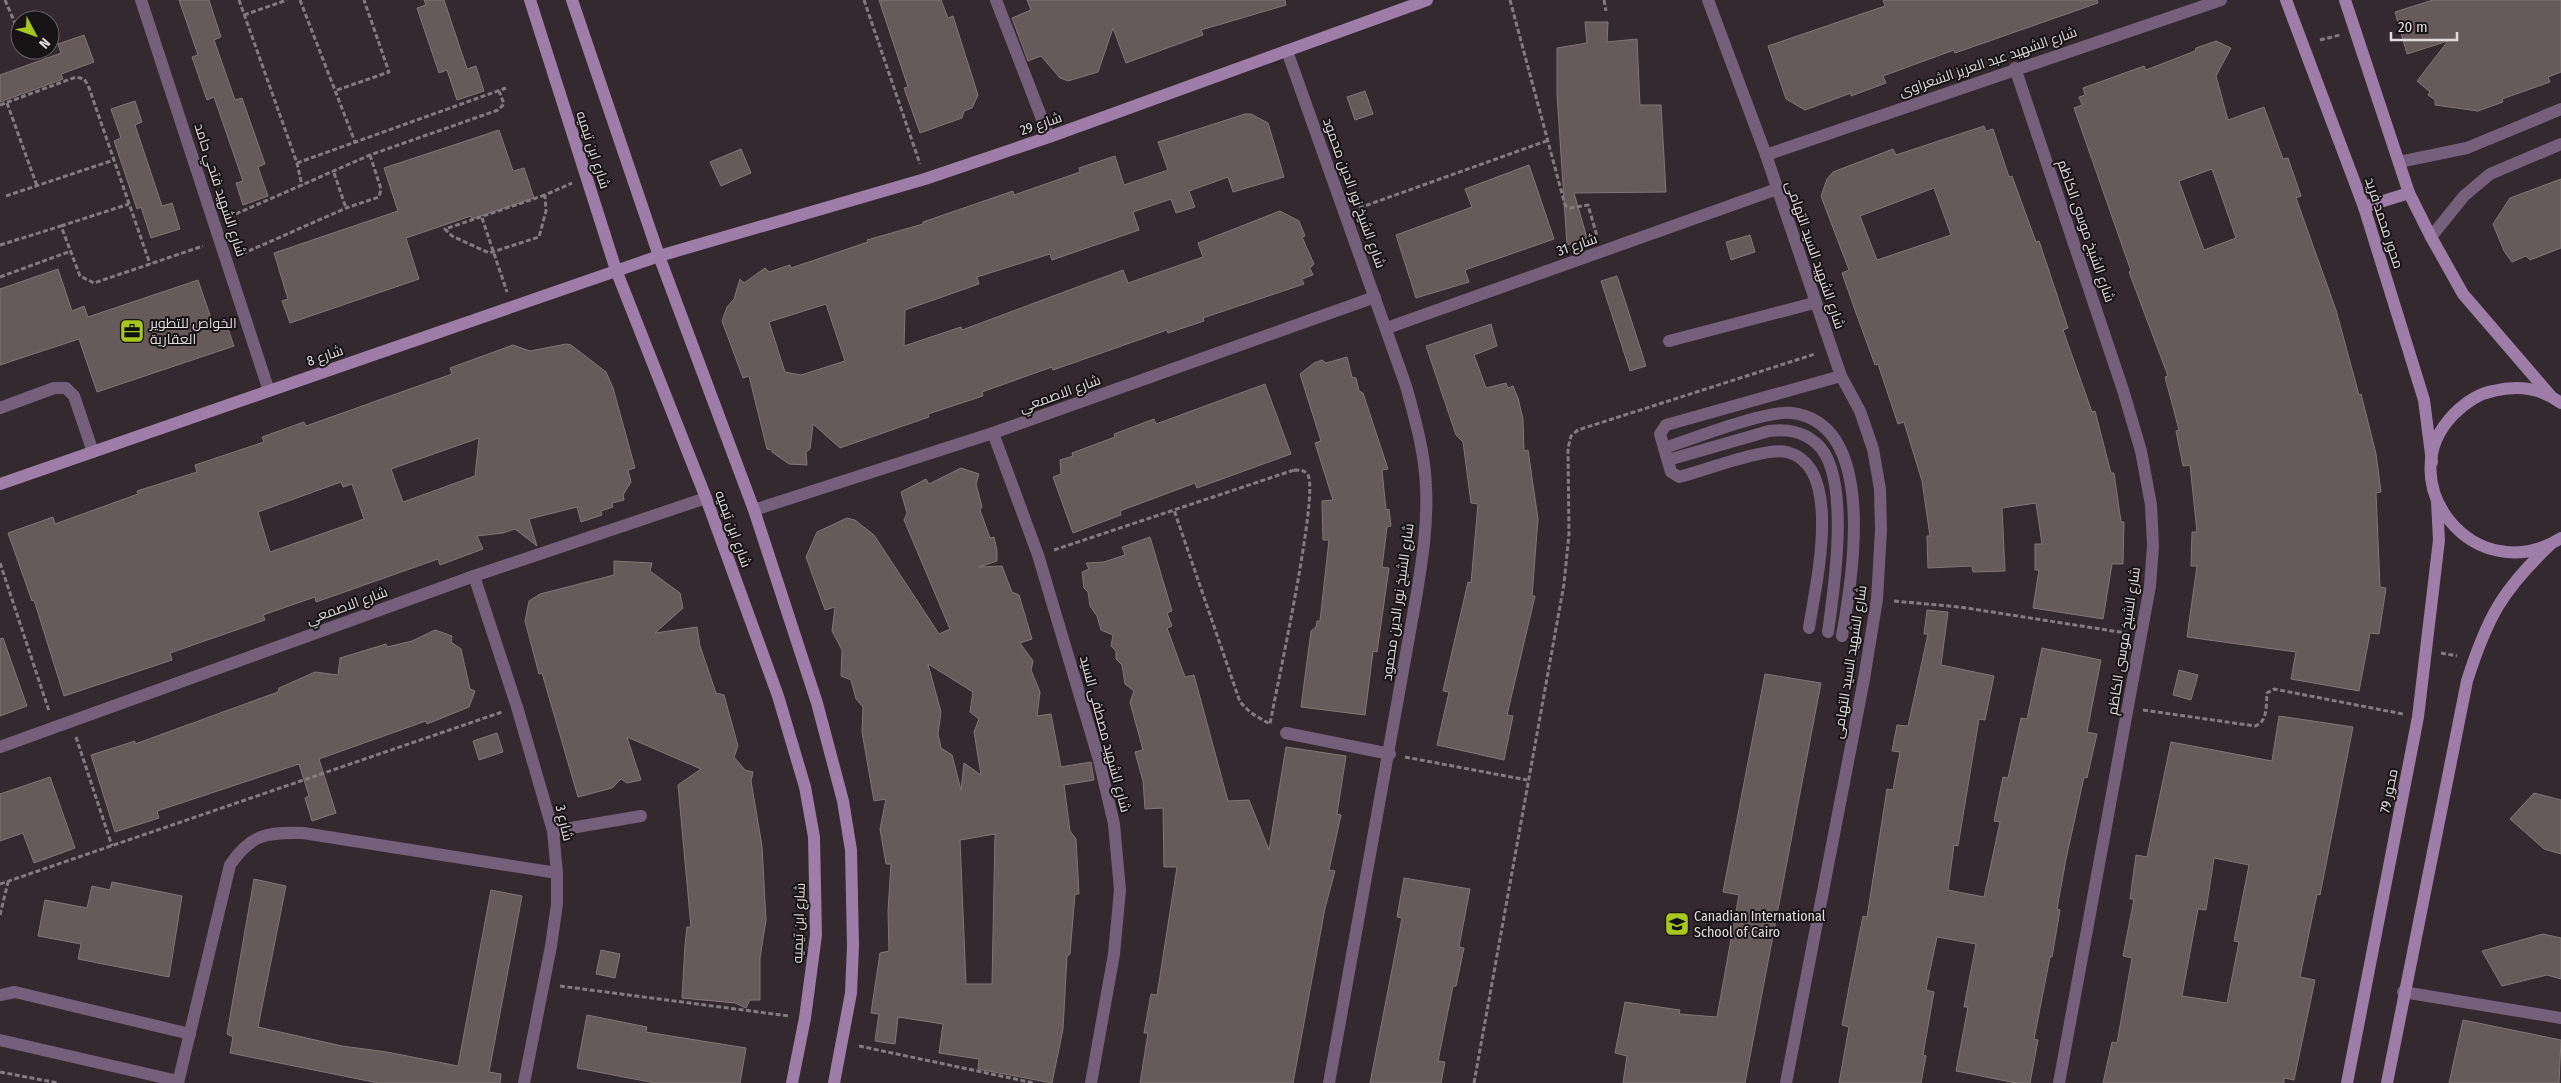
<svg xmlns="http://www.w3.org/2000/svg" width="2561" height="1083" viewBox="0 0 2561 1083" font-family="'Fira Sans Condensed',Cairo,sans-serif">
<rect width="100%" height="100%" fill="#33292e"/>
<g fill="#675a5b" stroke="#837677" fill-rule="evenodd">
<path d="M 179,0 L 209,0 L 221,37 L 214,40 L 235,100 L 242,98 L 265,164 L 258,167 L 268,196 L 243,205 L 236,183 L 243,181 L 214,97 L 207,100 L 192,57 L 198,55 Z"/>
<path d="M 424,0 L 444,0 L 467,69 L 476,66 L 484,91 L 457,100 L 447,70 L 439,73 L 417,8 L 426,5 Z"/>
<path d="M 879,0 L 941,0 L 948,18 L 953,16 L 978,95 L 972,108 L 964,111 L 962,118 L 920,133 L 904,88 L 908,87 Z"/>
<path d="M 1027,0 L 1285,0 L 1286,5 L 1201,30 L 1203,35 L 1126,63 L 1113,28 L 1098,72 L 1068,81 L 1060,78 L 1041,56 L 1028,61 L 1012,18 L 1031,10 Z"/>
<path d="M 1883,0 L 2097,0 L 2098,3 L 1955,53 L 1954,50 L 1883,76 L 1886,83 L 1851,96 L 1851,93 L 1805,110 L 1786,99 L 1768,46 L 1885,6 Z"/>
<path d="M 2433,0 L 2561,0 L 2561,72 L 2548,77 L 2550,82 L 2502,99 L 2503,102 L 2478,111 L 2435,105 L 2435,100 L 2428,95 L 2430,92 L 2417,81 L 2448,41 L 2407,54 L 2395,12 Z"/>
<path d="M 1585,22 L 1608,22 L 1607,42 L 1637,39 L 1640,105 L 1661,105 L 1666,192 L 1574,193 L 1587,238 L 1567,245 L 1557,94 L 1557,48 L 1587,43 Z"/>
<path d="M 84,35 L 94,62 L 61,74 L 63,79 L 0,102 L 0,75 L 61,53 L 58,44 Z"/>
<path d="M 2216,41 L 2231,48 L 2216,76 L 2228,120 L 2264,107 L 2283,159 L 2288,158 L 2301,196 L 2296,198 L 2336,310 L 2359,395 L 2361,394 L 2376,454 L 2381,492 L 2376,493 L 2380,587 L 2386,588 L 2379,634 L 2370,633 L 2359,691 L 2291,679 L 2296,652 L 2187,637 L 2197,566 L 2191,566 L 2192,532 L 2197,532 L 2190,465 L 2183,466 L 2176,431 L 2179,430 L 2165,377 L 2168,376 L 2129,272 L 2131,271 L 2074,108 L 2082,105 L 2079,97 L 2085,95 L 2083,88 L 2144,66 L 2146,70 L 2195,51 L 2196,48 ZM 2212,169 L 2236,238 L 2204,250 L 2179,181 Z"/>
<path d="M 1365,91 L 1373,114 L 1355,120 L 1347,97 Z"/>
<path d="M 135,101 L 142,122 L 135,125 L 162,206 L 172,203 L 180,229 L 151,238 L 141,207 L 137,209 L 114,141 L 121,138 L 111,109 Z"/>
<path d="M 1245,114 L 1251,114 L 1268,123 L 1284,177 L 1233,192 L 1228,177 L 1189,191 L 1195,207 L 1176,213 L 1171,199 L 1133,212 L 1139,230 L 1052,260 L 1050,254 L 977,277 L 979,284 L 905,310 L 904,346 L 961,327 L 962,330 L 1123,270 L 1128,283 L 1203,257 L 1198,243 L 1280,211 L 1299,221 L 1305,236 L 1302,237 L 1314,264 L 1310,268 L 1313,275 L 1302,279 L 1304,284 L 1203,318 L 1204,321 L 1168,333 L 1167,330 L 1053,370 L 1052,367 L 982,392 L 983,396 L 928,414 L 929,417 L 840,448 L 813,424 L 810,449 L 806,452 L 807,465 L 789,464 L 772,452 L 772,450 L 767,449 L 749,376 L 743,378 L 722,321 L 727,307 L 734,299 L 740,279 L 744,283 L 765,268 L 769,272 L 790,265 L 791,268 L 868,242 L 867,240 L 923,224 L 923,222 L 1013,191 L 1014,195 L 1080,172 L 1079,168 L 1115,156 L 1124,185 L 1168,170 L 1158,142 ZM 826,304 L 845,361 L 801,375 L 785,372 L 769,322 Z"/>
<path d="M 1984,126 L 1986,131 L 1993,129 L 2009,177 L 2012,176 L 2036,242 L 2039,241 L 2068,328 L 2063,330 L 2092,412 L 2095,411 L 2111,473 L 2114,473 L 2121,522 L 2124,522 L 2123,564 L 2112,564 L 2103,619 L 2033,608 L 2039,570 L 2035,570 L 2035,544 L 2042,544 L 2036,503 L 2002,508 L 2005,571 L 1973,572 L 1972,566 L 1928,568 L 1927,536 L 1930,536 L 1922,481 L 1904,422 L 1898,424 L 1878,364 L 1875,365 L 1855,310 L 1842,273 L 1849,270 L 1821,196 L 1827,179 L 1833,172 L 1893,149 L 1896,155 ZM 1934,188 L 1951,235 L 1877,260 L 1860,216 Z"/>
<path d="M 499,130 L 513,171 L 524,168 L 534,198 L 472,219 L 471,216 L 406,238 L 419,279 L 290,323 L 282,301 L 288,299 L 274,253 L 398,211 L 384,168 Z"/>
<path d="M 741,149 L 751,173 L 721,186 L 710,162 Z"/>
<path d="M 1529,165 L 1554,239 L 1465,270 L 1469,282 L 1416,298 L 1396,235 L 1472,207 L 1465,189 Z"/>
<path d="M 2561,179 L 2561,248 L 2530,260 L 2526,256 L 2512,262 L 2504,251 L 2493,224 L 2510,198 Z"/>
<path d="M 1750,235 L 1755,252 L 1731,260 L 1726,242 Z"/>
<path d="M 58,269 L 72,311 L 84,306 L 88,317 L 198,280 L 213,324 L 225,320 L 234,346 L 97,392 L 79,339 L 0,365 L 0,289 Z"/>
<path d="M 1617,276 L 1646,366 L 1630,371 L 1601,281 Z"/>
<path d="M 1491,324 L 1497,346 L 1474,355 L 1486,388 L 1506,383 L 1508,388 L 1513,386 L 1518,398 L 1523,419 L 1524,451 L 1528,450 L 1538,519 L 1532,596 L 1535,596 L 1507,715 L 1513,716 L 1504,760 L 1437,745 L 1449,692 L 1443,691 L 1468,582 L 1471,583 L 1478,504 L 1471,503 L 1463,442 L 1456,435 L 1426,346 Z"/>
<path d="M 566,344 L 571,345 L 606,372 L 613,388 L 635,468 L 628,470 L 631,482 L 623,495 L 624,500 L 612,503 L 613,507 L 601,511 L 602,515 L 581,522 L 577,507 L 529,519 L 537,546 L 515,529 L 503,533 L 477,536 L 483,549 L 440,565 L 438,559 L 316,602 L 315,597 L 263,615 L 265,620 L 170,653 L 172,660 L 64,696 L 34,600 L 32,601 L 8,533 L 53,517 L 55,524 L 138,494 L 137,491 L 197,472 L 195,465 L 264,442 L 262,437 L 304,422 L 306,426 L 452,374 L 450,368 L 513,345 L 530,351 ZM 479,438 L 475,476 L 403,502 L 391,469 ZM 341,482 L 343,487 L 352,484 L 364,519 L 270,552 L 258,512 Z"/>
<path d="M 1347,357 L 1352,377 L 1356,378 L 1359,391 L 1363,393 L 1388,469 L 1382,470 L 1386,510 L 1389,509 L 1391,526 L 1387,527 L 1382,567 L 1389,568 L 1377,652 L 1373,651 L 1365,715 L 1301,707 L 1311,631 L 1316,627 L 1317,621 L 1320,621 L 1329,540 L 1323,540 L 1322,501 L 1333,500 L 1315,443 L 1321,441 L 1300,374 L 1314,363 L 1322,360 L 1326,363 Z"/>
<path d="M 1265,384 L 1291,454 L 1197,488 L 1195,483 L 1120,511 L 1121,515 L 1073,533 L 1053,477 L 1061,474 L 1060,460 L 1073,456 L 1072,453 L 1115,437 L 1114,434 L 1154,419 L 1156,424 Z"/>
<path d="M 961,468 L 979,474 L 976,484 L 982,507 L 980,510 L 990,538 L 994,537 L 997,550 L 997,561 L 979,567 L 1002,566 L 1012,592 L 1019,595 L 1032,639 L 1020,643 L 1033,661 L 1031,670 L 1040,692 L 1037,716 L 1051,714 L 1061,767 L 1091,762 L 1094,780 L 1064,785 L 1070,831 L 1076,839 L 1079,894 L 1075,894 L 1070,954 L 1067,956 L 1063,1029 L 1052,1083 L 978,1069 L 979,1059 L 939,1053 L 943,1024 L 898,1017 L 895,1044 L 875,1041 L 879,1014 L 871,1013 L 880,953 L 889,951 L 888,911 L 891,864 L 886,864 L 880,829 L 886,799 L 874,801 L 862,732 L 863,707 L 856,699 L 851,680 L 841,676 L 842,650 L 832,631 L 835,607 L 825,610 L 806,557 L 817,532 L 847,518 L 855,520 L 874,535 L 939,634 L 950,629 L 904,520 L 907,513 L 901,492 L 926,479 L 929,484 ZM 928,664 L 973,692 L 970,712 L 979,719 L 974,732 L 981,775 L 964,763 L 961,790 L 952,755 L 941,748 L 938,734 L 941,712 ZM 995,834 L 992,984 L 966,984 L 960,840 Z"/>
<path d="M 1150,537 L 1172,611 L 1167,613 L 1172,626 L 1167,628 L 1185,677 L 1194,675 L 1228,801 L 1249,800 L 1269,850 L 1286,747 L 1346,756 L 1337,814 L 1341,815 L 1329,870 L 1335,871 L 1325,908 L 1293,1083 L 1140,1083 L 1148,1033 L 1144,1033 L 1151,994 L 1157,995 L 1177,867 L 1164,867 L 1163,808 L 1145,809 L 1143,781 L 1135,752 L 1143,750 L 1130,702 L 1134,691 L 1125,684 L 1122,665 L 1116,659 L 1116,651 L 1111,646 L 1113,635 L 1101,630 L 1097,616 L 1090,606 L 1088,592 L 1084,588 L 1082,572 L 1089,569 L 1086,563 L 1104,562 L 1125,555 L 1122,547 Z"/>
<path d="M 614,561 L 652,563 L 650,571 L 680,593 L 683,608 L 655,633 L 697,627 L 700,646 L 716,693 L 724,695 L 738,746 L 734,757 L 745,770 L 753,772 L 751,781 L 762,846 L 766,920 L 760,958 L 760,1000 L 750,1000 L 746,1008 L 735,1003 L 682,998 L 685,945 L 687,927 L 691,927 L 678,785 L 701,769 L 627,737 L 641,780 L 627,783 L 621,779 L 612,788 L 578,797 L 542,673 L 539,674 L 525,621 L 529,601 L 540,594 L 614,575 Z"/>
<path d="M 1927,610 L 1948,612 L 1941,665 L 1994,676 L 1985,720 L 1979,719 L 1958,846 L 1954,845 L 1948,890 L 1984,897 L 2000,822 L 1994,821 L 2003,777 L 2008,778 L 2021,718 L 2027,719 L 2042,648 L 2101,660 L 2087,732 L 2097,734 L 2087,778 L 2084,777 L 2066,859 L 2057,909 L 2060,910 L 2052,957 L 2050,957 L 2034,1039 L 2038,1040 L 2030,1083 L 2016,1083 L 1956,1071 L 1968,1007 L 1964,1007 L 1976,944 L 1937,937 L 1926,990 L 1934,992 L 1923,1055 L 1926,1056 L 1921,1083 L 1839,1083 L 1849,1027 L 1842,1025 L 1851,977 L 1863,916 L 1867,917 L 1887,789 L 1893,790 L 1900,752 L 1892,751 L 1897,725 L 1908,726 L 1928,634 L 1924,634 Z"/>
<path d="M 435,630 L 452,636 L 451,642 L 461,649 L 470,689 L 475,691 L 469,707 L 427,724 L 426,721 L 319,759 L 336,813 L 312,821 L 305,798 L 309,796 L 299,764 L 157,811 L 159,818 L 115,832 L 91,755 L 135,741 L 135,744 L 278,692 L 279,688 L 315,672 L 338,675 L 340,658 L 386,644 L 387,647 L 412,641 Z"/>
<path d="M 3,638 L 27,706 L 0,716 L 0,639 Z"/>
<path d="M 2179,670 L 2198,675 L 2191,700 L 2173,695 Z"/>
<path d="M 1765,674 L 1821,683 L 1745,1083 L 1623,1083 L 1627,1056 L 1615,1053 L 1625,1002 L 1680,1010 L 1679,1014 L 1717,1017 L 1739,895 L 1723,892 Z"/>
<path d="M 2279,716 L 2353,727 L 2320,895 L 2317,894 L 2300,977 L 2315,980 L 2294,1080 L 2284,1078 L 2284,1083 L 2103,1083 L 2112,1042 L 2117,1043 L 2132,958 L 2123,956 L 2134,899 L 2130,899 L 2136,855 L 2147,857 L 2171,742 L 2272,761 ZM 2214,858 L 2249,865 L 2234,941 L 2239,942 L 2227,1003 L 2182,996 L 2198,909 L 2206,910 Z"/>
<path d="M 497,733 L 503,752 L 479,760 L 473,741 Z"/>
<path d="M 50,777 L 75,848 L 34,863 L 23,833 L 0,841 L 0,794 Z"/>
<path d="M 2534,793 L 2561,800 L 2561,854 L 2544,849 L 2510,819 Z"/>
<path d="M 1404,878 L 1470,889 L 1459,947 L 1464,948 L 1456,986 L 1453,986 L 1438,1061 L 1445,1062 L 1441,1083 L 1370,1083 L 1402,918 L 1397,917 Z"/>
<path d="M 254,879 L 286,886 L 258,1027 L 342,1046 L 387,1052 L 458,1066 L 491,890 L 522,896 L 489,1072 L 501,1074 L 500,1083 L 378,1083 L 230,1053 L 233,1037 L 227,1034 Z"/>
<path d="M 112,882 L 182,896 L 169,977 L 78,959 L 81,944 L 38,936 L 45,900 L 87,908 L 92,886 L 110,890 Z"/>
<path d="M 2543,934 L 2561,938 L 2561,979 L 2547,975 L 2502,986 L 2482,951 Z"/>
<path d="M 601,950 L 620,954 L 615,978 L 596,974 Z"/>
<path d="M 587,1015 L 647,1027 L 646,1032 L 746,1048 L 740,1083 L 655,1083 L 577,1068 Z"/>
<path d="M 2463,1020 L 2561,1040 L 2559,1083 L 2449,1083 Z"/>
</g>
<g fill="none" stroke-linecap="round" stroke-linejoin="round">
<g stroke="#837b7f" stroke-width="3" stroke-dasharray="5 2.5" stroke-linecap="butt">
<path d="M 5,0 L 20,35"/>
<path d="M 239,0 L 297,163 L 302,186"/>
<path d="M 300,0 L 355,142"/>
<path d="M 864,0 L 920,164"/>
<path d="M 1510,0 L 1565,205 L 1570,208 L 1588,205 L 1597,236"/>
<path d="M 1604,0 L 1606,11"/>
<path d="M 244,15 L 287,0"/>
<path d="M 2320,40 L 2340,35"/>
<path d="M 337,90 L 389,72 L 364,0"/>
<path d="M 7,103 L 37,186"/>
<path d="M 0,105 L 76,77 L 84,79 L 88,85 L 150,264"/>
<path d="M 297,163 L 506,88"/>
<path d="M 334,173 L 346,208"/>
<path d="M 545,195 L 445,229 L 452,236 L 489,253 L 539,237 L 546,211 L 545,195 L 572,183"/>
<path d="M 6,196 L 114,160"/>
<path d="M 1359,208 L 1549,140"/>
<path d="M 229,217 L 370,155 L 498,110 L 504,104 L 499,91"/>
<path d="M 482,218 L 507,292"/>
<path d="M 61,226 L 129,204"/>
<path d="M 0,245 L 61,226 L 80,276 L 94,283 L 203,246"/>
<path d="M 242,254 L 346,208 L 379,197 L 381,189 L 370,155"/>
<path d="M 0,277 L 71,251"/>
<path d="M 1294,470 C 1300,470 1305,470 1308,475 C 1319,496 1276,690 1270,724 L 1251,713 L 1240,702 L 1174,510 Z"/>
<path d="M 1054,550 L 1174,510"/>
<path d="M 0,563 L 49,711"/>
<path d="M 1894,601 L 1960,607 L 2126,633"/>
<path d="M 2441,653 L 2457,656"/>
<path d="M 2143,710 L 2255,726 C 2268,722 2266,705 2267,693 L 2274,689 L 2403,714"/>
<path d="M 76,737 L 112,846"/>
<path d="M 1405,757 L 1527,780"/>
<path d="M 0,884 L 502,712"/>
<path d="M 0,915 L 8,882"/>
<path d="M 560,986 L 789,1016"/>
<path d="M 859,1046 L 1034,1083"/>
<path d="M 0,1072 L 58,1083"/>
<path d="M 1474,1083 L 1564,584 L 1569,534 L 1568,448 L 1571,436 L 1578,430 L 1815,354"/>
</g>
<g stroke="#75607b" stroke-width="12">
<path d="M 1387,328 L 1777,189"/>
<path d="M 1669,341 L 1814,303"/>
<path d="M 0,408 L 54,388 L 66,388 L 74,396 L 93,452"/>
<path d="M 1664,448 C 1693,439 1765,410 1792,413 C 1879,424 1852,579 1842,636"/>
<path d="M 1668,460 L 1769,431 C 1787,429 1802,431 1816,443 C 1852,473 1834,589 1828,632"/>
<path d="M 1809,628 C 1815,587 1845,466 1787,452 C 1765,447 1703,471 1679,477 L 1671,472 L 1660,434 L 1666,425 L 1841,376"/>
<path d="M 553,831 L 641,816"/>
<path d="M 2403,992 L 2561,1018"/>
</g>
<g stroke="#75607b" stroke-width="12">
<path d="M 141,0 L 269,391"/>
<path d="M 996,0 L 1049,137"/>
<path d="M 1708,0 L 1766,155 L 1841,376 L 1860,411 L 1873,449 L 1880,489 L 1881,530 L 1877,599 L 1864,679 L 1786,1083"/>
<path d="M 1287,51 L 1406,386 C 1415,419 1425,453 1426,487 C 1428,524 1422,562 1416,598 L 1329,1083"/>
<path d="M 2015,68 L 2123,390 L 2141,451 L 2151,505 L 2153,546 L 2150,586 L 2059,1083"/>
<path d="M 1766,155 L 2221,0"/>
<path d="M 2399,162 L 2467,148 L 2561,109"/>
<path d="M 2431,237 L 2464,196 L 2490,174 L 2561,144"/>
<path d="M 993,433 L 1038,555 L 1099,760 L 1114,824 L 1120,890 L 1114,954 L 1091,1083"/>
<path d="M 754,510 L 993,433 L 1375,297"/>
<path d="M 474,576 L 517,707 L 553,831 L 557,873 L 557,904 L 551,946 L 524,1083"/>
<path d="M 1286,733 L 1390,754"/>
<path d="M 0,747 L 474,576 L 706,498"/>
<path d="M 0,995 L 15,992 L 190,1034"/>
<path d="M 0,1040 L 178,1081"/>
<path d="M 178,1083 L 230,865 C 251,834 267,832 303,833 L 557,873"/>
</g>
<g stroke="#9e7da8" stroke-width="12">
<path d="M 530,0 L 616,270 L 706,498 L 778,696 L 805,787 L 814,837 L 816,935 L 805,1018 L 792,1083"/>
<path d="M 572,0 L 659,256 L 754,510 L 817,703 L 843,801 L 851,850 L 853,946 L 851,993 L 834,1083"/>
<path d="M 2286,0 L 2364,207 L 2424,400 L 2432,462"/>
<path d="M 2345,0 L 2409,193 L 2431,237 L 2463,294 L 2550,395"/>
<path d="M 2364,207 L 2409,193"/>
<path d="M 2561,403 C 2541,388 2517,385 2493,391 C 2477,394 2465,403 2454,414 C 2387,482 2476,592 2561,538"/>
<path d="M 0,484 L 659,256 L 925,179 L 1049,137 L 1427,0"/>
<path d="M 2347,1083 L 2418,717 L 2439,540 L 2437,502"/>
<path d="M 2387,1083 L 2467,681 C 2487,618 2502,590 2551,544"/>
</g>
</g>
<defs>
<symbol id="office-square" viewBox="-11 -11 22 22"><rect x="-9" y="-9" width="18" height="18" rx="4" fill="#a7c71e" stroke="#181315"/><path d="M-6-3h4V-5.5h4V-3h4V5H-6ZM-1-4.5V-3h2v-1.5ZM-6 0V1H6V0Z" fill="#111"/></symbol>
<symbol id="school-square" viewBox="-11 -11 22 22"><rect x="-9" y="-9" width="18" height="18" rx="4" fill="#a7c71e" stroke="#181315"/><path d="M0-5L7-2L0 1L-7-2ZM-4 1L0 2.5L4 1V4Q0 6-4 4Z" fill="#111"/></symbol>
</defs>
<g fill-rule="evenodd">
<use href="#office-square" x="118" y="317" width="28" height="28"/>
<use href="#school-square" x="1663" y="910" width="28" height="28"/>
</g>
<g text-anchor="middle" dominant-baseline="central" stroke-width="4" stroke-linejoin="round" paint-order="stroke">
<g font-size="14" fill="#e1dbde" stroke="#181315">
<text transform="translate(1988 62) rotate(-19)">شارع الشهيد عبد العزيز الشعراوى</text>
<text transform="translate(1041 124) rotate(-19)">شارع 29</text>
<text transform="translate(593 150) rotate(72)">شارع ابن تيميه</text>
<text transform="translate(220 190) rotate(72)">شارع الشهيد فتحي حامد</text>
<text transform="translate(1354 193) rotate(70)">شارع الشيخ نور الدين محمود</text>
<text transform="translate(2384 223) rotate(72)">محور محمد فريد</text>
<text transform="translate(2086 231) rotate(71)">شارع الشيخ موسى الكاظم</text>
<text transform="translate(1577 245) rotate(-19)">شارع 31</text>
<text transform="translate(1815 255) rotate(71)">شارع الشهيد السيد التهامى</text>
<text transform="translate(325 356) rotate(-19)">شارع 8</text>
<text transform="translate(1060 394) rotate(-20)">شارع الاصمعي</text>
<text transform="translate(733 529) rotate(70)">شارع ابن تيميه</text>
<text transform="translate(1398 602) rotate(-82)">شارع الشيخ نور الدين محمود</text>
<text transform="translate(347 606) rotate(-20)">شارع الاصمعي</text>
<text transform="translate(2124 641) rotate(-81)">شارع الشيخ موسى الكاظم</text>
<text transform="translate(1850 662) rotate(-81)">شارع الشهيد السيد التهامى</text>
<text transform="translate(1105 734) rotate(75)">شارع الشهيد مصطفى السيد</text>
<text transform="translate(2389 791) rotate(-79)">محور 79</text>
<text transform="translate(564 823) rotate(77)">شارع 3</text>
<text transform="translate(799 923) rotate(-88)">شارع ابن تيميه</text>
</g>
<g font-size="14" fill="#e1dbde" stroke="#181315" text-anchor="start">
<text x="150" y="323">الخواص للتطوير<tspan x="150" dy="16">العقارية</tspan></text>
<text x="1694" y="916">Canadian International<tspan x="1694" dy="16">School of Cairo</tspan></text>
</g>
</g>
<g transform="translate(35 35) rotate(131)"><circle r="24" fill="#181315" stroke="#686365"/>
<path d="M0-4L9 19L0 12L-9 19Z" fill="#a7c71e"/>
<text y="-8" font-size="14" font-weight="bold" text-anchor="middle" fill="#e1dbde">N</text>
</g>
<path d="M2391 32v8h66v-8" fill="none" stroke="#e1dbde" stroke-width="2.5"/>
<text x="2398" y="32" font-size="15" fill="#e1dbde" stroke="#181315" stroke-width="4" paint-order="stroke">20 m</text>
</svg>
